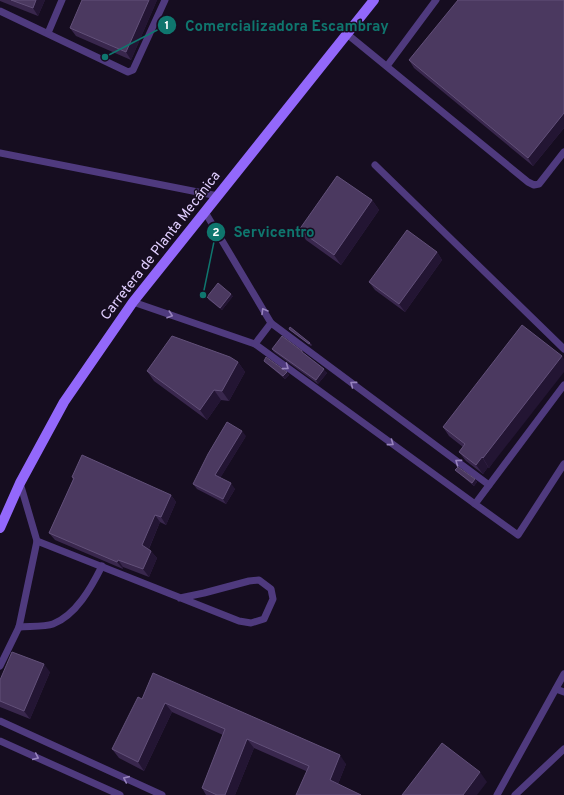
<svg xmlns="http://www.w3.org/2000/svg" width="564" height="795" viewBox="0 0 564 795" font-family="Overpass,sans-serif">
<rect width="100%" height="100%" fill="#160d20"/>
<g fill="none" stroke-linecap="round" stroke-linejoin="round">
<g stroke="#4f3a7e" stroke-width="7">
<path d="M 0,11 L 128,72 L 133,70 L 165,0"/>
<path d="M 48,33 L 62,0"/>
<path d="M 347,34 L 528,182 L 534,185 L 539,184 L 564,152"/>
<path d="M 387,66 L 436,0"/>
<path d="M 0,153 L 218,196"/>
<path d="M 375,165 L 564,349"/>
<path d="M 133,302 L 255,344 L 271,323 L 205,212"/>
<path d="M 271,323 L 489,485"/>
<path d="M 255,344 L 475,504"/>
<path d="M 564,385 L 475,504 L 518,535 L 564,464"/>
<path d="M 37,541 L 239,621 L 251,623 L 264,619 L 273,599 L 271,589 L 259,580 L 249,581 L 204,593 L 180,598"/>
<path d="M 19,627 C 27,626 45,627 53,624 C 76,615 91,588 102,566"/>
<path d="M 0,666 L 19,627 L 37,541 L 20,483"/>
<path d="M 556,689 L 564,692"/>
<path d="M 0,721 L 162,795"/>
<path d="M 0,741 L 120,795"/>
<path d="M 497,795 L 564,674"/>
<path d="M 515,795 L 564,749"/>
</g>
<path stroke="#9368fb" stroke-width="10" d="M 0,528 L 20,483 L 64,402 L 133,302 L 374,0"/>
</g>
<g fill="#39274d">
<path d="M 0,0 L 45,0 L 38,16 L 0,1 Z"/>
<path d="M 157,0 L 131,60 L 76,36 L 70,28 Z"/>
<path d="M 564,0 L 564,128 L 533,166 L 414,68 L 409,60 Z"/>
<path d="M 372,200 L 379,210 L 341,265 L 306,240 L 299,230 Z"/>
<path d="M 437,252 L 442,260 L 405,312 L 375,290 L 369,282 Z"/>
<path d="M 233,296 L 222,310 L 209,300 L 207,297 Z"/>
<path d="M 289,329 L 310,343 L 312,345 L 311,346 L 291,331 Z"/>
<path d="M 272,349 L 305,354 L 327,373 L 318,384 L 274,352 Z"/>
<path d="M 564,359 L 489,468 L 488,467 L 483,474 L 466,461 L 459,452 L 463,447 L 449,436 L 443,427 Z"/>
<path d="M 264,361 L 287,372 L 289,375 L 285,379 L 266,363 Z"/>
<path d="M 238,362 L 245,372 L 229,401 L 221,400 L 207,420 L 154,381 L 147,371 Z"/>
<path d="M 246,436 L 220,478 L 235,489 L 226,504 L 197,489 L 193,484 Z"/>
<path d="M 455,470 L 475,479 L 477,482 L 474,486 L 457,472 Z"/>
<path d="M 72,477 L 171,495 L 176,502 L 166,525 L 160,522 L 149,549 L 157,558 L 149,577 L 123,567 L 123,569 L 55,540 L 49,533 L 73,480 Z"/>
<path d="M 50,672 L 30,719 L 0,707 L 0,680 Z"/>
<path d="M 153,673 L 346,764 L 338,784 L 306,771 L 254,748 L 235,795 L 206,795 L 202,788 L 223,735 L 172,712 L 144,771 L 119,758 L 112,749 L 142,699 Z"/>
</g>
<g fill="#231533">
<path d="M 36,0 L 45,0 L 38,16 L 33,8 Z"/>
<path d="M 149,0 L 157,0 L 131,60 L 126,52 Z"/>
<path d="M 564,113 L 564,128 L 533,166 L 528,158 Z"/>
<path d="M 372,200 L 379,210 L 341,265 L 334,255 Z"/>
<path d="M 437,252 L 442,260 L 405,312 L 399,304 Z"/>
<path d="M 231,294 L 233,296 L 222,310 L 220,308 Z"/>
<path d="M 562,356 L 564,359 L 564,372 L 489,468 L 483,458 Z"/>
<path d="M 238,362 L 245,372 L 229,401 L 222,391 Z"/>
<path d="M 324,369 L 327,373 L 318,384 L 316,380 Z"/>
<path d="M 287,372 L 289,375 L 285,379 L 283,376 Z"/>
<path d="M 214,390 L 221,400 L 207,420 L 200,410 Z"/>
<path d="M 242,431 L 246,436 L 219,480 L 215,475 Z"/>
<path d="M 482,457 L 488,467 L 483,474 L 476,465 Z"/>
<path d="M 475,479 L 477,482 L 474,486 L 472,483 Z"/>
<path d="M 231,483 L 235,489 L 226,504 L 223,499 Z"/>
<path d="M 171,495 L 176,502 L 166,525 L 161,517 Z"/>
<path d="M 155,515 L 160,522 L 147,553 L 142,545 Z"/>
<path d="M 151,551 L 157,558 L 149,577 L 143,569 Z"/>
<path d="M 118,560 L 123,567 L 123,569 L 117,562 Z"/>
<path d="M 44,664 L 50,672 L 30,719 L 24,711 Z"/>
<path d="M 165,703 L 172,712 L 144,771 L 138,762 Z"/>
<path d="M 247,739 L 254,748 L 235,795 L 225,795 Z"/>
<path d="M 340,755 L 346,764 L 336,789 L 330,780 Z"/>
<path d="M 480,772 L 487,782 L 477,795 L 463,795 Z"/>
</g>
<g fill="#4b3960" stroke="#625079">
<path d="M 11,0 L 36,0 L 33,8 Z"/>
<path d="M 82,0 L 149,0 L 126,52 L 70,28 Z"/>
<path d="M 458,0 L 564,0 L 564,113 L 528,158 L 409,60 Z"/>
<path d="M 337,176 L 372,200 L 334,255 L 299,230 Z"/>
<path d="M 407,230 L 437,252 L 399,304 L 369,282 Z"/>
<path d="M 218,283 L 231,294 L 220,308 L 207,297 Z"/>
<path d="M 522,325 L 562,356 L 483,458 L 482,457 L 476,465 L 459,452 L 465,444 L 443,427 Z"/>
<path d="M 290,327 L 310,343 L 309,344 L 289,329 Z"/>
<path d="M 172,336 L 230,357 L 238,362 L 222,391 L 214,390 L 200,410 L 147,371 Z"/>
<path d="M 282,336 L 302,351 L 302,352 L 324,369 L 316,380 L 272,349 Z"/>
<path d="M 266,357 L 287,372 L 283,376 L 264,361 Z"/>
<path d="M 227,422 L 242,431 L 215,475 L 231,483 L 223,499 L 193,484 L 208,454 Z"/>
<path d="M 82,455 L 171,495 L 161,517 L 155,515 L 142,545 L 151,551 L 143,569 L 118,560 L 117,562 L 49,533 L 74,478 L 72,477 Z"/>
<path d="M 458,467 L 475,479 L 472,483 L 455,470 Z"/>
<path d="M 12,652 L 44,664 L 24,711 L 0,701 L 0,680 Z"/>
<path d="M 153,673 L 340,755 L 330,780 L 361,795 L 296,795 L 309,766 L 247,739 L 225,795 L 217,795 L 202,788 L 225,729 L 165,703 L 138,762 L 112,749 L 138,697 L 142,699 Z"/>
<path d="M 442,743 L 480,772 L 463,795 L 402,795 Z"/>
</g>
<defs><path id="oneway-chevron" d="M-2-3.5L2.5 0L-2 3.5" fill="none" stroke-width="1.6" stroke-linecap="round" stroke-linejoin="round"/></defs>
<g stroke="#9884be">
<use href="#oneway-chevron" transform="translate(264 311) rotate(-121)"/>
<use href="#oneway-chevron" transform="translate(170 315) rotate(19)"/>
<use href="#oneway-chevron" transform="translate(286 367) rotate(36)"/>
<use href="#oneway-chevron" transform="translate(353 384) rotate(-143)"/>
<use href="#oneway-chevron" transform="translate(391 443) rotate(36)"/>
<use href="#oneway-chevron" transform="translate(458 462) rotate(-144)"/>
<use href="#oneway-chevron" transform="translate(36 757) rotate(24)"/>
<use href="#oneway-chevron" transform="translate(126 779) rotate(-156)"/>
</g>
<g text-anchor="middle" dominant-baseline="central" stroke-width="3" stroke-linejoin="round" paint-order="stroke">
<g font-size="14" fill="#e0cefe" stroke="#160d20">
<text transform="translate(161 246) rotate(-52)">Carretera de Planta Mecánica</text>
</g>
</g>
<path fill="none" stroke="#0f766e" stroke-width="1.5" d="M105 57L167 25M203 295L216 232"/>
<g fill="#0f766e" stroke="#160d20" stroke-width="1.5">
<circle cx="105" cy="57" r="4"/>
<circle cx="203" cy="295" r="4"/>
<circle cx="167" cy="25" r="10"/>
<circle cx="216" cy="232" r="10"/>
</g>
<g font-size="12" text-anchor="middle" font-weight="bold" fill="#fff">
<text x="167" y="29">1</text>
<text x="216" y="236">2</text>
</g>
<g font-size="15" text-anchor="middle" font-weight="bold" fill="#0f766e" stroke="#160d20" stroke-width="3" stroke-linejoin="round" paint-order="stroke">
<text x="287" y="31">Comercializadora Escambray</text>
<text x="274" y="237">Servicentro</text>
</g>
</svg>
